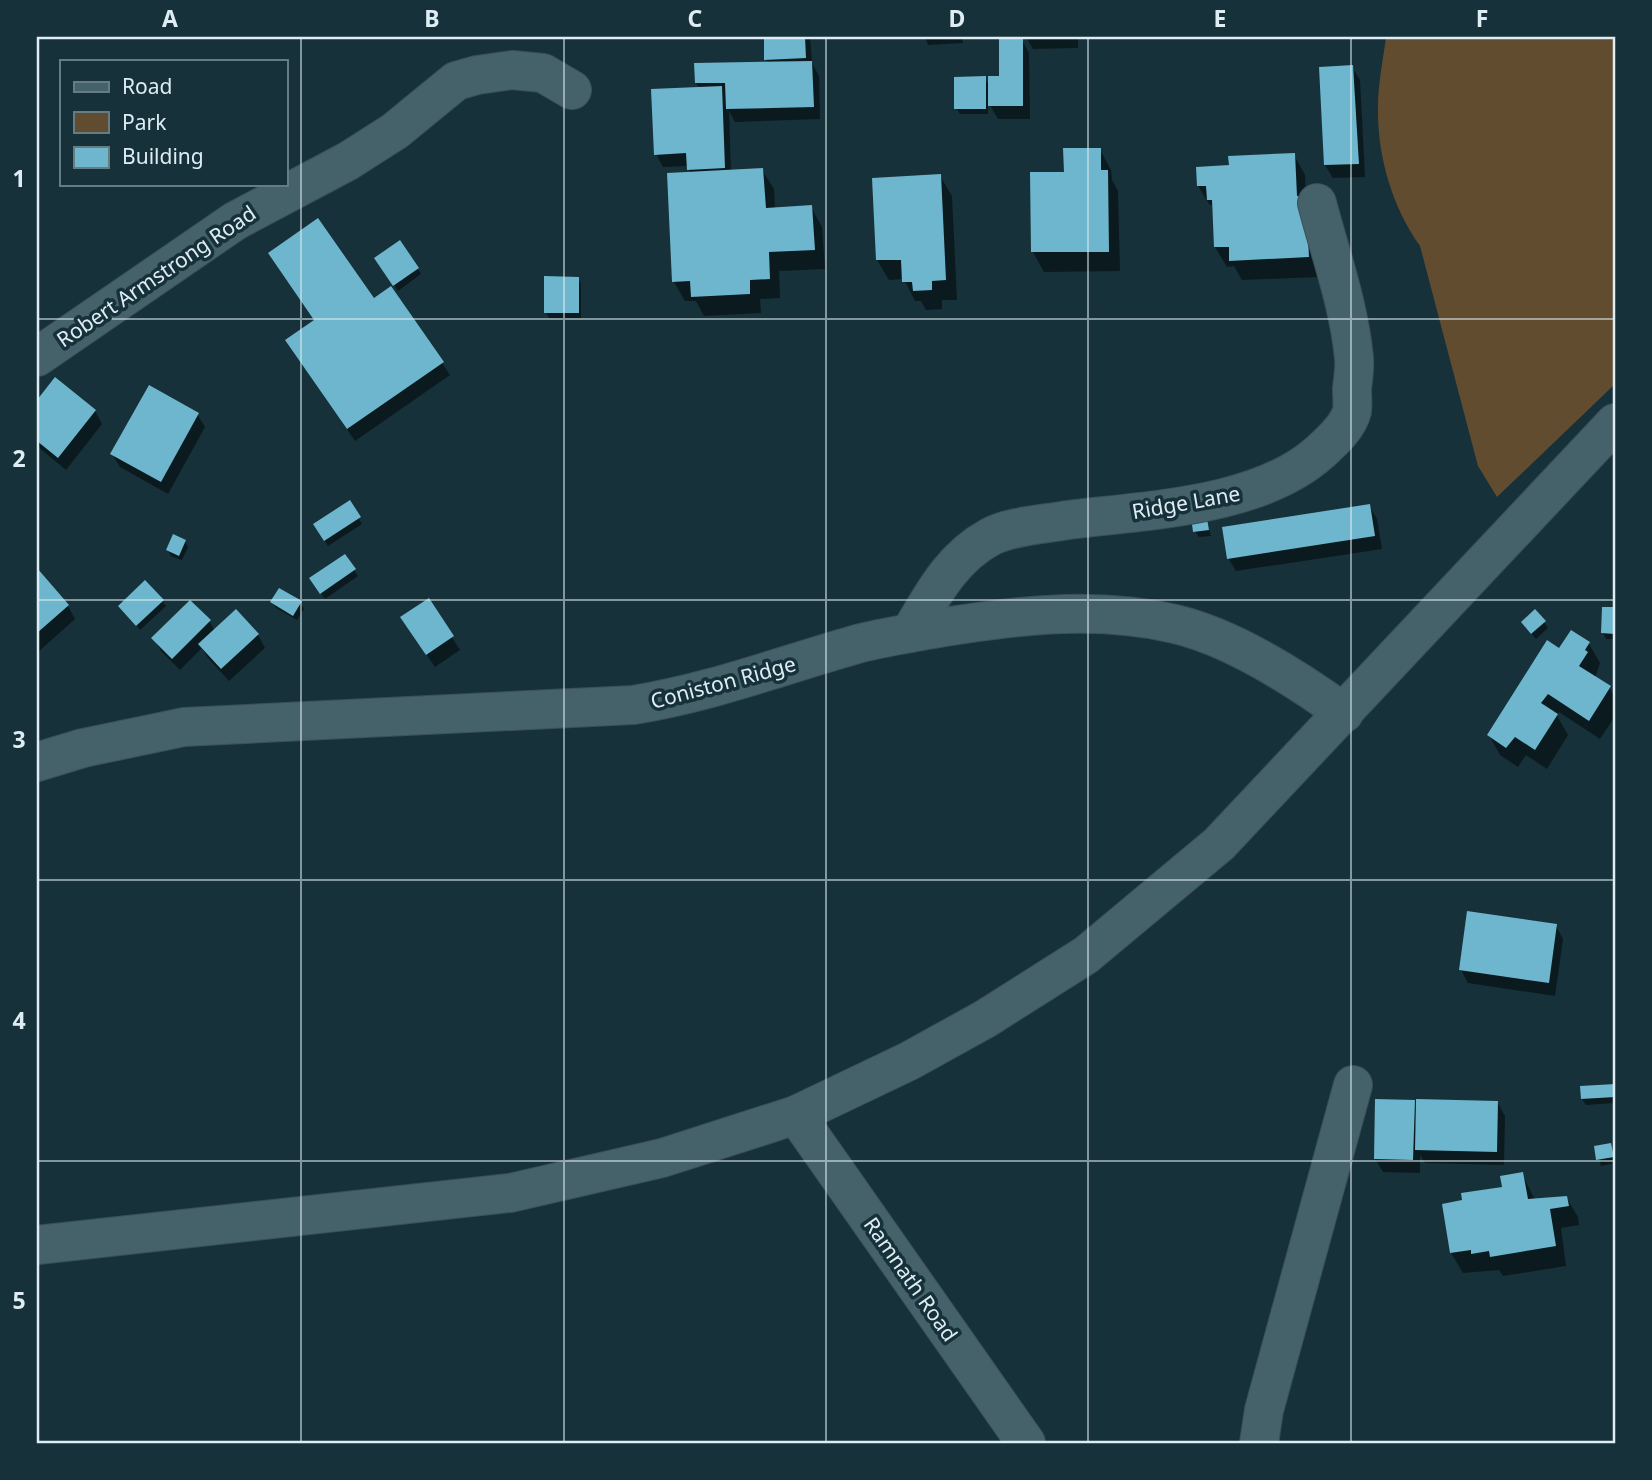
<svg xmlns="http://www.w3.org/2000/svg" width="1652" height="1480" viewBox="0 0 1652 1480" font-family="'Noto Sans',sans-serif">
<rect width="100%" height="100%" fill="#163139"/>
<path fill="#614c2f" d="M 1386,37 L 1615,37 L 1615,384 L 1497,497 L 1478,466 L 1420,246 C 1392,207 1377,155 1378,107 C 1378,84 1383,60 1386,37 Z"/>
<g fill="#0007">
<path d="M 765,37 L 810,37 L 812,63 L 819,76 L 820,119 L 735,122 L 729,111 L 731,171 L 762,170 L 774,189 L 775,209 L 811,207 L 822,227 L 825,269 L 779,271 L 780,298 L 760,299 L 761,313 L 704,316 L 696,301 L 685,301 L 674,282 L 690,173 L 688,166 L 663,167 L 656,154 L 700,89 L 696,83 L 768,63 L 766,59 Z"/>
<path d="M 925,37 L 962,37 L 963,43 L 928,45 Z"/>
<path d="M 1026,37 L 1078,37 L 1078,48 L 1033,49 Z"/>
<path d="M 1022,40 L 1029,53 L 1030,119 L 998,119 L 988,102 L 988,114 L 960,114 L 956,108 L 985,78 L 990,88 L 1001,78 Z"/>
<path d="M 1352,67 L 1360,80 L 1365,177 L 1333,178 L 1325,165 Z"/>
<path d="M 1100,150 L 1111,170 L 1112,180 L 1118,191 L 1120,271 L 1044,272 L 1033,252 L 1065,173 Z"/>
<path d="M 1294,155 L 1305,175 L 1306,201 L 1319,277 L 1242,280 L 1234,266 L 1227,267 L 1215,247 L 1212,205 L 1210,205 L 1198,186 L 1230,167 Z"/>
<path d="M 940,176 L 952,196 L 957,300 L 942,300 L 942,309 L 926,310 L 921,301 L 915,301 L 904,279 L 889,280 L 877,260 Z"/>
<path d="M 380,265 L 418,269 L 421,274 L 398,291 Z"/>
<path d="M 578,278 L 581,284 L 581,318 L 549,318 L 546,312 Z"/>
<path d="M 373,300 L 442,363 L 450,375 L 355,441 L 287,341 Z"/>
<path d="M 55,380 L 95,411 L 102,424 L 66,470 L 37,446 L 37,403 Z"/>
<path d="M 197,414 L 205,427 L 168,494 L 120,467 L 112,454 Z"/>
<path d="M 349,503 L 362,524 L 328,546 L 315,525 Z"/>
<path d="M 1369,506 L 1377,519 L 1382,549 L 1236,571 L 1228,558 Z"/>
<path d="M 1205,515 L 1211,536 L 1199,537 L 1195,531 Z"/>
<path d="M 185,541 L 188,547 L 182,560 L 171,556 L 168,550 Z"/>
<path d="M 345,556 L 358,576 L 325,599 L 315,585 Z"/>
<path d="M 37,570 L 68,606 L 75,619 L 37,653 Z"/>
<path d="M 428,600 L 460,650 L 435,667 L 410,630 Z"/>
<path d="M 162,601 L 166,606 L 140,630 L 120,606 Z"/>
<path d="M 272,602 L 301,603 L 304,609 L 297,620 L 276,608 Z"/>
<path d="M 1604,608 L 1615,609 L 1615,639 L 1606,639 L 1603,633 Z"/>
<path d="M 236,612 L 258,635 L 265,648 L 229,681 L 208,658 L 202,648 L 180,670 L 161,651 L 154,638 L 209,621 L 215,631 Z"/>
<path d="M 1544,622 L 1548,628 L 1536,639 L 1526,628 Z"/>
<path d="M 1571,632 L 1589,644 L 1600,663 L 1595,678 L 1609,687 L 1615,698 L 1615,716 L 1600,739 L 1559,712 L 1557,716 L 1568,735 L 1547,769 L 1526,755 L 1518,767 L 1500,755 L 1489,735 L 1560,650 Z"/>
<path d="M 1556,926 L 1563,939 L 1555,996 L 1468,983 L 1461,970 Z"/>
<path d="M 1615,1086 L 1615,1103 L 1586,1105 L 1582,1099 L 1582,1088 Z"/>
<path d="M 1377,1100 L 1497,1102 L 1505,1116 L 1504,1165 L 1425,1163 L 1420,1155 L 1420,1173 L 1383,1172 L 1375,1159 Z"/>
<path d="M 1610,1145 L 1615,1163 L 1601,1166 L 1596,1147 Z"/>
<path d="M 1522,1174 L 1535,1200 L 1566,1197 L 1578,1217 L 1579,1225 L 1561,1228 L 1566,1266 L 1503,1276 L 1499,1270 L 1463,1273 L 1451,1253 L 1444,1205 L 1464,1202 L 1504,1188 Z"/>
</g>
<g fill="#6eb6cd">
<path d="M 764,37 L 805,37 L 806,58 L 764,60 Z"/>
<path d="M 999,38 L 1023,38 L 1023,106 L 988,106 L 988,76 L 999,76 Z"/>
<path d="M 812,61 L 814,107 L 726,109 L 725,83 L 695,83 L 694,63 Z"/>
<path d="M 1353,65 L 1359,164 L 1324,165 L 1319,67 Z"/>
<path d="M 986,76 L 986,109 L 954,109 L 954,77 Z"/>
<path d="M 722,86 L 725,168 L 687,170 L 686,153 L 654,155 L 651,89 Z"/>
<path d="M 1063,148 L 1101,148 L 1101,170 L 1108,170 L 1109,252 L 1031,252 L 1030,172 L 1064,172 Z"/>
<path d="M 1295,153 L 1297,196 L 1306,196 L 1309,257 L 1229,261 L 1229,247 L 1214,247 L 1212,200 L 1207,200 L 1206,186 L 1197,186 L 1196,167 L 1229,165 L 1228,156 Z"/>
<path d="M 763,168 L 766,208 L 812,205 L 815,250 L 769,252 L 770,279 L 750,280 L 750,294 L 691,297 L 690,281 L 672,282 L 667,173 Z"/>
<path d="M 941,174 L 946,280 L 932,281 L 932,290 L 913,291 L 912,282 L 902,282 L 901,260 L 876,260 L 872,178 Z"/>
<path d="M 318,218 L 374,298 L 391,286 L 444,362 L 347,429 L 285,340 L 314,320 L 268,253 Z"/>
<path d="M 400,240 L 419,268 L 393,286 L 374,258 Z"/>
<path d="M 544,276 L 579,277 L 579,313 L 544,313 Z"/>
<path d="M 55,377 L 96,410 L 58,458 L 37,441 L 37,400 Z"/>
<path d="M 149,385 L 199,413 L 161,482 L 110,454 Z"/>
<path d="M 350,500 L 361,517 L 324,541 L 313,524 Z"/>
<path d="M 1370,504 L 1375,536 L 1227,559 L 1222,527 Z"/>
<path d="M 1206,513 L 1209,530 L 1193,532 L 1191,516 Z"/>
<path d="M 173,534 L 186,540 L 179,556 L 166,550 Z"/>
<path d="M 345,554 L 356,569 L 320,594 L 309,578 Z"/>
<path d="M 37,568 L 69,605 L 37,633 Z"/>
<path d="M 145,580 L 164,600 L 136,626 L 118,606 Z"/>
<path d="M 279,588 L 302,601 L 293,616 L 270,602 Z"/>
<path d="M 429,598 L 454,636 L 426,655 L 400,617 Z"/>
<path d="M 190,600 L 211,620 L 172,659 L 151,638 Z"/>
<path d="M 1602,607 L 1615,607 L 1615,634 L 1601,633 Z"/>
<path d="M 236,609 L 259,634 L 221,669 L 198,644 Z"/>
<path d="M 1535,609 L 1546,621 L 1531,634 L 1521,622 Z"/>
<path d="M 1571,630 L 1590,642 L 1585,650 L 1588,652 L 1579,666 L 1611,686 L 1589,721 L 1548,694 L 1541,703 L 1558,714 L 1535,750 L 1515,737 L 1506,748 L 1487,735 L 1547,640 L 1559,648 Z"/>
<path d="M 1467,911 L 1557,924 L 1549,983 L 1459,970 Z"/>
<path d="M 1615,1084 L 1615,1097 L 1581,1099 L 1580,1086 Z"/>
<path d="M 1375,1099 L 1415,1100 L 1413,1160 L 1374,1159 Z"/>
<path d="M 1416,1099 L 1498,1101 L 1497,1152 L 1415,1150 Z"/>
<path d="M 1611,1143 L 1614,1157 L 1596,1160 L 1594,1146 Z"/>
<path d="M 1523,1172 L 1528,1199 L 1567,1196 L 1569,1206 L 1550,1209 L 1556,1246 L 1490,1257 L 1489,1251 L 1471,1254 L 1471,1250 L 1450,1253 L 1442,1204 L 1462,1200 L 1461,1193 L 1502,1187 L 1500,1176 Z"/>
</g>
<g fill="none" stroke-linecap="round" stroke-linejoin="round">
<defs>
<g id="minor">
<path d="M 37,357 L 235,221 L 348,161 L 395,131 L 456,81 L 477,75 L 512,70 L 543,73 L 572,90"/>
<path d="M 910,633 C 932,596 951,558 990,537 C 1010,526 1046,524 1068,520 C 1147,510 1259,507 1320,452 C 1332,441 1348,427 1352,411 C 1353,404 1352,396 1352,389 C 1353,379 1355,368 1354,358 C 1349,305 1330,253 1317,203"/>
<path d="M 37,762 L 83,748 L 184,727 L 633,705 C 709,693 780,666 854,645 C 877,638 903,635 927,630 C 1008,616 1093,605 1175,624 C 1231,637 1297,679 1344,713"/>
<path d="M 796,1115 L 1026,1443"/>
<path d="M 37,1245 L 510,1193 L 662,1158 L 796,1115 L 909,1061 L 985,1019 L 1086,955 L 1219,844 L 1615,423"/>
<path d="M 1259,1443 L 1264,1410 L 1353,1085"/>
</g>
</defs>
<use href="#minor" stroke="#3a4f57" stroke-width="40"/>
<use href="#minor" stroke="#45616a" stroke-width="38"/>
</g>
<path fill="none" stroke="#deedf3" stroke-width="2" stroke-opacity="0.55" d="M 301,37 L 301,1443M 564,37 L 564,1443M 826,37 L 826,1443M 1088,37 L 1088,1443M 1351,37 L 1351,1443M 37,319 L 1615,319M 37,600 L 1615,600M 37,880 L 1615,880M 37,1161 L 1615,1161"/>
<g text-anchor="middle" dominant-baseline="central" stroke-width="7" stroke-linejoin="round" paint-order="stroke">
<g font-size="21" fill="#deedf3" stroke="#163139">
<text transform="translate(156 276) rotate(-34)">Robert Armstrong Road</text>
<text transform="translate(1186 502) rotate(-10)">Ridge Lane</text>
<text transform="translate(723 682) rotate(-15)">Coniston Ridge</text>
<text transform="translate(911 1279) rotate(55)">Ramnath Road</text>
</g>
</g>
<rect width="1652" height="1480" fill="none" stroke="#163139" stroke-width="77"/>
<rect x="60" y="60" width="228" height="126" fill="#163139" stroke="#667c83" stroke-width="2"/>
<rect x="74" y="82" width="35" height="10" fill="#45616a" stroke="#667c83" stroke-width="2"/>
<text x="122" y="94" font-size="21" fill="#deedf3">Road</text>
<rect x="74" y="112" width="35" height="21" fill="#614c2f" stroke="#667c83" stroke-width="2"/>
<text x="122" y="130" font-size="21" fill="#deedf3">Park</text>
<rect x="74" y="147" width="35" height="21" fill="#6eb6cd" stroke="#667c83" stroke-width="2"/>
<text x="122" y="164" font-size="21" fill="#deedf3">Building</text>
<rect x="38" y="38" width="1576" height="1404" fill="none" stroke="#deedf3" stroke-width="2.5"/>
<g font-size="23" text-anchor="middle" font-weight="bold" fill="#deedf3">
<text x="170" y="27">A</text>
<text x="432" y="27">B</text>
<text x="695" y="27">C</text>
<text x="957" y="27">D</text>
<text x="1220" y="27">E</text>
<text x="1482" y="27">F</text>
<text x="19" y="187">1</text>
<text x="19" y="467">2</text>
<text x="19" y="748">3</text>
<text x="19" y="1029">4</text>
<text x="19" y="1309">5</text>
</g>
</svg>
